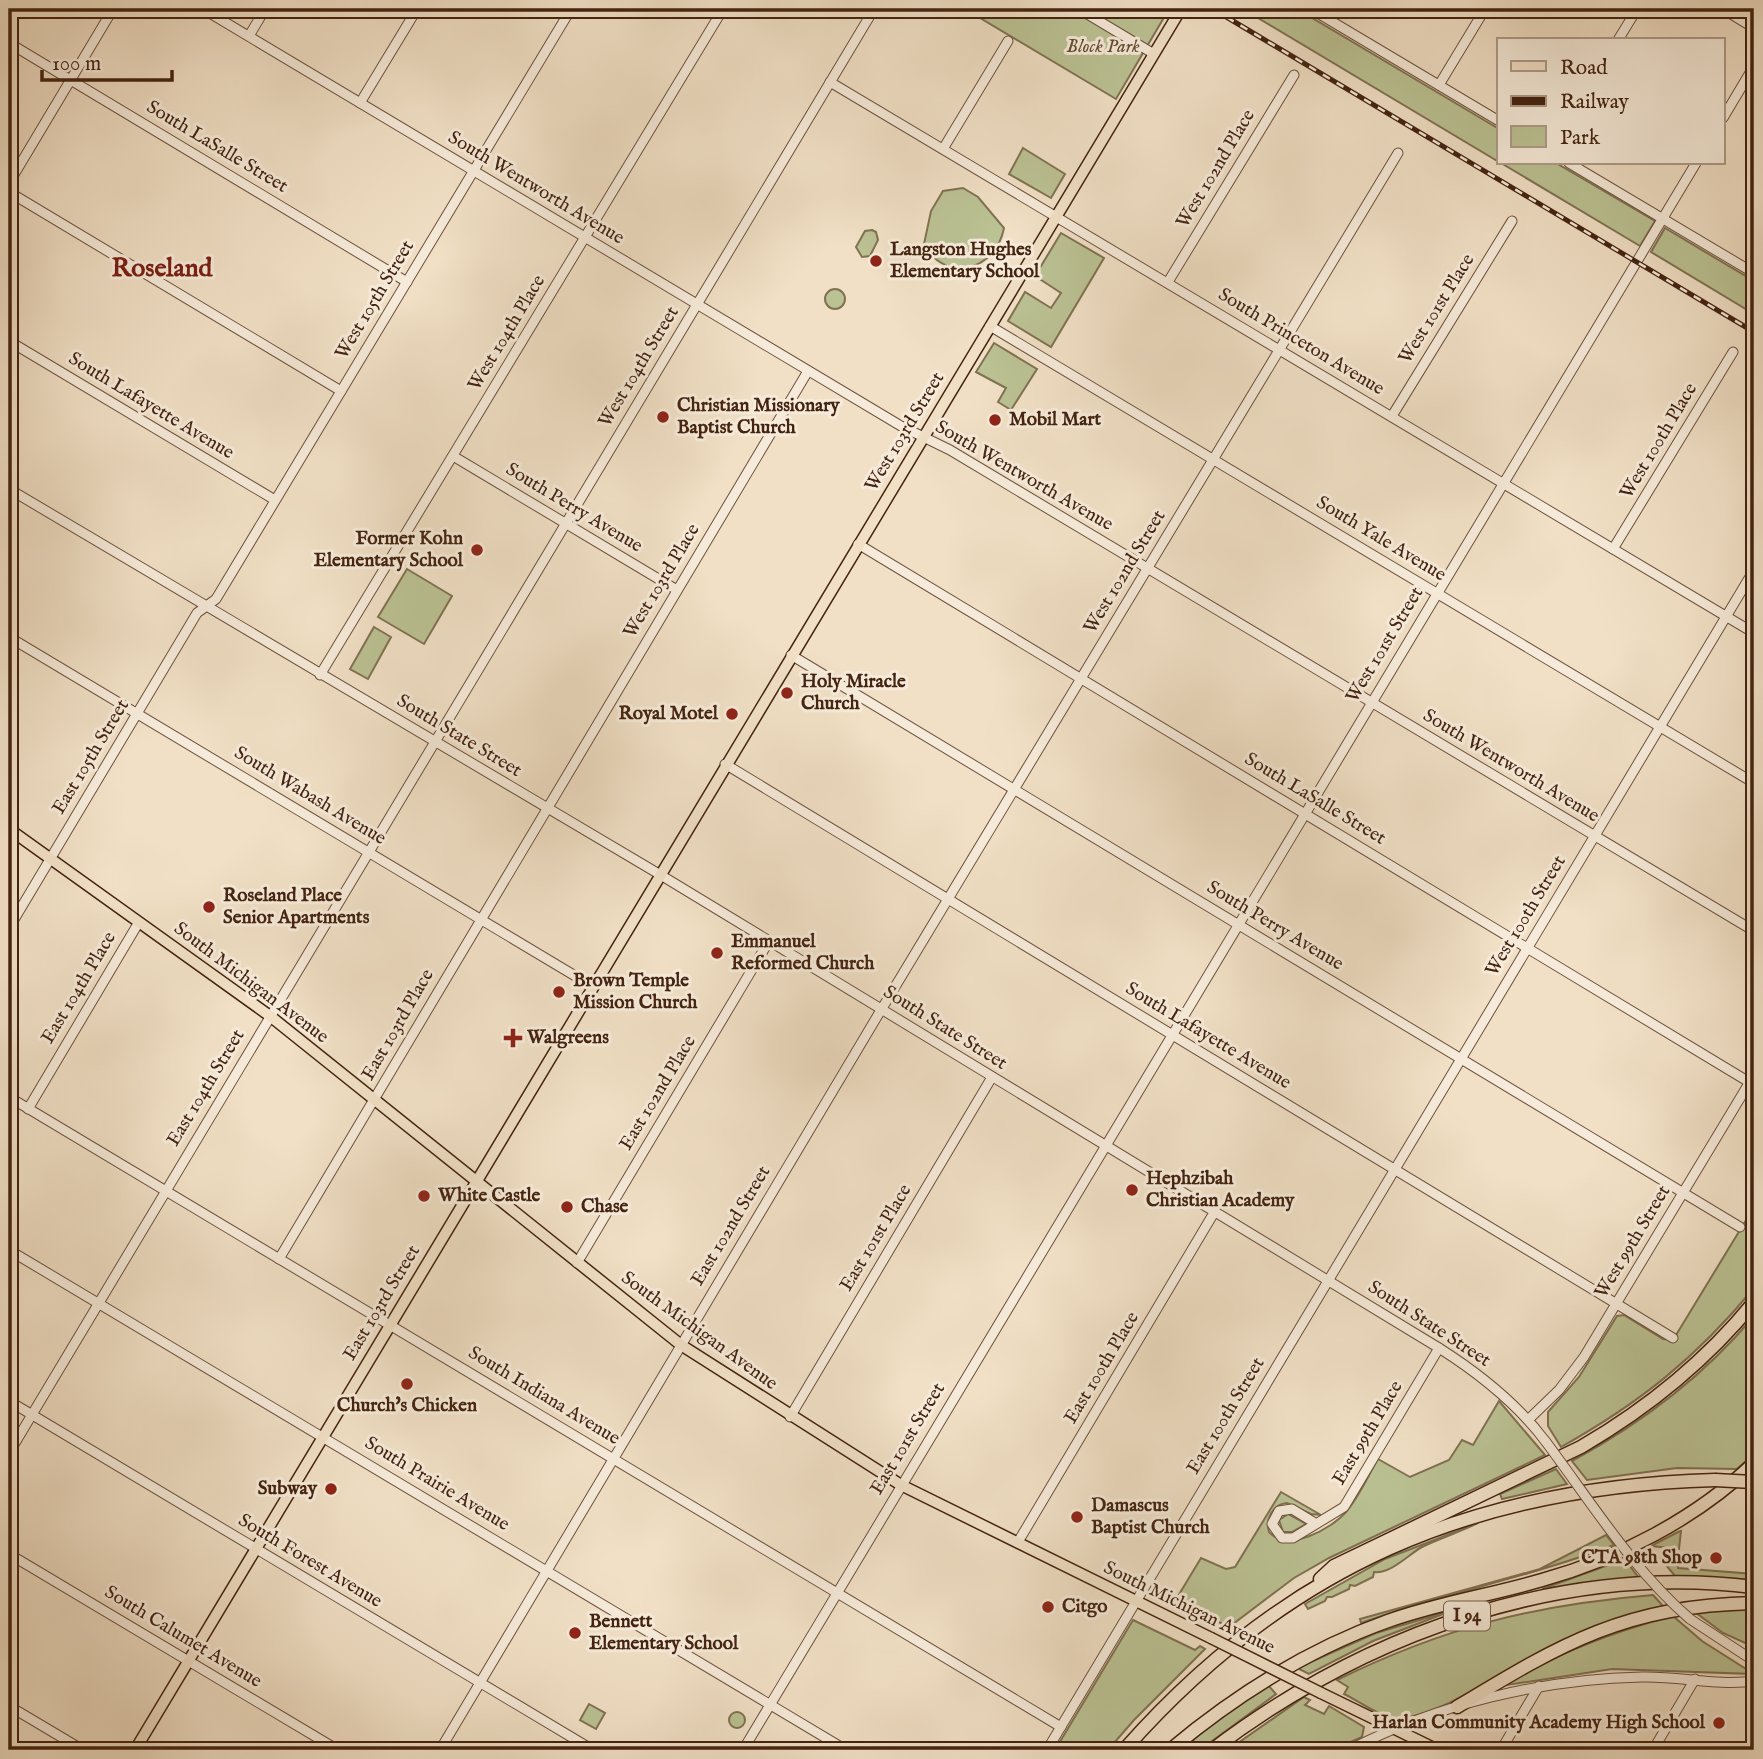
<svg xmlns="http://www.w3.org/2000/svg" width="1763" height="1759" viewBox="0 0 1763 1759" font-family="'IM FELL English',serif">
<rect width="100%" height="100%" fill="#f1e0c6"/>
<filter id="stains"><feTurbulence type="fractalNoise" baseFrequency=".00286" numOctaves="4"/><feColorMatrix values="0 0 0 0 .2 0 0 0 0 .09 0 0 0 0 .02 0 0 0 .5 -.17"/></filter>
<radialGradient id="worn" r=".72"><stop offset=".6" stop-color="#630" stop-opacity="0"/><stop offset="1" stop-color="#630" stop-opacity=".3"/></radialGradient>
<g fill="#bbc294" stroke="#807252" stroke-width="2">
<path d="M 965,9 L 1169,9 L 1116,99 Z"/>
<path d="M 1243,9 L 1297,9 L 1499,129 L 1499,162 Z"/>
<path d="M 1023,148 L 1065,174 L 1051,198 L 1009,174 Z"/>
<path d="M 1501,163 L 1556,163 L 1655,221 L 1640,246 Z"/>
<path d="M 963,188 L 978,197 L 1004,228 C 996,270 946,285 924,244 L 931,211 L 943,191 Z"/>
<path d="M 1665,228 L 1754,281 L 1754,314 L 1651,252 Z"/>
<path d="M 872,230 L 876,232 L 878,240 L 870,256 L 862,257 L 856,247 L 865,231 Z"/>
<path d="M 1061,233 L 1104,258 L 1051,347 L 1008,321 L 1025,292 L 1051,308 L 1061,293 L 1035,276 Z"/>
<circle cx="835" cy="299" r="10"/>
<path d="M 994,343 L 1037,369 L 1011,410 L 998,402 L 1006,388 L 976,372 Z"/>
<path d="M 407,569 L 452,596 L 424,644 L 378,617 Z"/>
<path d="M 374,627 L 391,637 L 368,679 L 350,669 Z"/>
<path d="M 1754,1207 L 1754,1288 C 1697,1357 1640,1403 1561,1447 L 1548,1426 L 1548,1412 L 1579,1377 L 1617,1316 L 1624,1315 L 1663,1339 L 1673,1340 Z"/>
<path d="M 1754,1316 L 1754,1454 L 1737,1469 L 1677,1468 L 1587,1480 L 1572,1461 C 1642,1423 1703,1377 1754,1316 Z"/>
<path d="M 1499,1401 L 1545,1455 L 1329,1558 L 1294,1578 L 1229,1627 L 1175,1601 L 1201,1558 L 1226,1569 L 1235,1567 L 1281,1492 L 1321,1515 L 1311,1514 L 1287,1503 C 1273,1504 1265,1519 1269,1532 C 1288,1553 1331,1529 1346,1512 C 1359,1497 1368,1476 1378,1459 L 1410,1477 L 1449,1460 L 1462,1440 L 1473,1445 Z"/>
<path d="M 1556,1469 L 1567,1484 L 1502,1499 L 1500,1494 Z"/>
<path d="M 1288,1514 L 1306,1524 L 1292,1532 L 1283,1532 L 1279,1520 Z"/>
<path d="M 1478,1523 C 1460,1532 1438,1539 1422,1547 C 1409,1554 1391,1574 1374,1572 L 1373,1577 L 1355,1586 L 1350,1585 L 1349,1589 L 1332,1597 L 1327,1597 L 1325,1601 L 1308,1609 L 1305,1604 L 1385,1559 Z"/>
<path d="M 1681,1531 L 1679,1549 L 1651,1546 L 1678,1532 Z"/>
<path d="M 1606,1535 L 1614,1545 C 1530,1577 1444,1593 1361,1623 L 1360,1619 L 1540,1569 Z"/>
<path d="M 1625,1559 L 1638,1577 L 1542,1589 Z"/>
<path d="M 1661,1559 L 1678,1561 L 1678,1568 L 1754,1574 L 1754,1580 L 1675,1576 Z"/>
<path d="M 1653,1595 L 1663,1606 C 1622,1617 1577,1634 1538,1654 C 1503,1672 1436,1718 1398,1718 C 1381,1718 1359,1701 1344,1694 L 1348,1687 L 1337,1680 C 1445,1627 1534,1605 1653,1595 Z"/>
<path d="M 1456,1609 L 1373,1641 L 1309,1674 L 1297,1668 L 1376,1633 Z"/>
<path d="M 1754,1609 L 1754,1647 L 1723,1633 L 1695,1612 Z"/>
<path d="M 1673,1616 L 1702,1641 L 1754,1674 L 1612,1669 L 1507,1685 L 1506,1682 C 1562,1652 1612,1632 1673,1616 Z"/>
<path d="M 1133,1620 L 1195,1650 L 1200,1646 L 1205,1649 L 1134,1720 L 1108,1750 L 1055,1750 Z"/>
<path d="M 1268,1685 L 1276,1694 L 1200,1750 L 1181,1750 L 1214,1722 Z"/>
<path d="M 1304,1697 L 1310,1700 L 1305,1705 L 1324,1714 L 1329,1706 L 1364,1727 L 1362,1737 L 1333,1750 L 1228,1750 Z"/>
<path d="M 589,1704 L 605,1713 L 596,1729 L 580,1720 Z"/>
<circle cx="737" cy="1720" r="8"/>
</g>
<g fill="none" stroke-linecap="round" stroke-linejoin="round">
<defs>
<g id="minor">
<path d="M 203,9 L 901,426 L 950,450 L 1754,931"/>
<path d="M 1079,9 L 1154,54"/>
<path d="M 1311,9 L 1499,121"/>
<path d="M 1723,9 L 1754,28"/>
<path d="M 249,36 L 265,9"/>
<path d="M 1618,40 L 1637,9"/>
<path d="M 9,43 L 407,282"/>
<path d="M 830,82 L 1754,633"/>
<path d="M 1439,85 L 1485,9"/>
<path d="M 360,103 L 417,9"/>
<path d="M 1723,118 L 1754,66"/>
<path d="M 943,149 L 1008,41"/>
<path d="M 1569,163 L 1754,273"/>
<path d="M 9,183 L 113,9"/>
<path d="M 9,192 L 341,391"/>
<path d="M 1168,282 L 1294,75"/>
<path d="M 990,326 L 1754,783"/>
<path d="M 9,341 L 275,500"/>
<path d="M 1392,416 L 1512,221"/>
<path d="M 453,456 L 677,590"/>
<path d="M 9,489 L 659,874 L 1439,1348 C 1480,1374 1517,1403 1546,1442"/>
<path d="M 858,544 L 1754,1085"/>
<path d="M 1613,549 L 1733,352"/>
<path d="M 9,637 L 592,986"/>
<path d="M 791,655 L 1740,1227"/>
<path d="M 320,675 L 723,9"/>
<path d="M 725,764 L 1673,1338"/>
<path d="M 9,928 L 197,613 L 216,599 L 571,9"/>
<path d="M 9,1097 L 1061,1727"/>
<path d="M 28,1109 L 139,922"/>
<path d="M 9,1250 L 846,1750"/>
<path d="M 279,1259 L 808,371"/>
<path d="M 577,1263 L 769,941"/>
<path d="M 9,1401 L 593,1750"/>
<path d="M 790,1417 L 992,1077"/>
<path d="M 1529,1419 L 1559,1390 L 1584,1357 L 1754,1075"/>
<path d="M 9,1453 L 874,9"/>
<path d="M 1315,1523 L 1292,1509 L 1279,1511 L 1272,1524 L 1282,1538 L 1293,1538 L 1344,1507 L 1439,1348"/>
<path d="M 1018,1542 L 1215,1211"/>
<path d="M 9,1554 L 338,1750"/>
<path d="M 1690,1619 L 1754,1661"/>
<path d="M 9,1706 L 83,1750"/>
<path d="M 440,1750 L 875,1020 L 1398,153"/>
<path d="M 743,1750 L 1696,163"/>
<path d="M 1047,1750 L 1754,570"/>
<path d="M 1349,1750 C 1438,1704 1542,1679 1642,1677 C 1679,1676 1718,1686 1754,1681"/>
<path d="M 1501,1750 L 1539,1686"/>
<path d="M 1653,1750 L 1695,1679"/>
</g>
<g id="major">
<path d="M 9,829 L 270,1016 L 681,1345 L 901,1485 L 1211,1638"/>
<path d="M 1321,1693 L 1438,1750"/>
<path d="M 135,1750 L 1181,9"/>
</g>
<g id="highway">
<path d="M 1320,1579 L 1334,1566 L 1581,1447 C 1648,1408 1705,1362 1754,1302"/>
<path d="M 1457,1707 C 1564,1642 1626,1606 1754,1603"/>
<path d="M 1124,1750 C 1286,1566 1472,1487 1715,1480"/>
<path d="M 1170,1750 C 1236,1695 1306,1650 1388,1621 C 1438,1603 1491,1595 1542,1580 C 1618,1559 1697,1518 1754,1463"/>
<path d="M 1212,1750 C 1365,1634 1560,1563 1754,1587"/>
</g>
</defs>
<use href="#minor" stroke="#6f523e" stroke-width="11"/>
<use href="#major" stroke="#442311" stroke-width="13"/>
<use href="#highway" stroke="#442311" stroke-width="15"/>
<use href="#minor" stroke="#f6ebda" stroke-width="9"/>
<use href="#major" stroke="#f1e0c6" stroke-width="10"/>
<use href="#highway" stroke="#f1e0c6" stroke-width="12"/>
<defs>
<path id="rail" d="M 1213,9 L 1754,332"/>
</defs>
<use href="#rail" stroke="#442311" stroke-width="5"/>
<use href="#rail" stroke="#f6ebda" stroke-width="2.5" stroke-dasharray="8" stroke-linecap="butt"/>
<defs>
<path id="minor-bridge" d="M 1546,1442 C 1591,1502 1633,1570 1690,1619"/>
<path id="major-bridge" d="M 1211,1638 L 1321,1693"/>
<path id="highway-bridge" d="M 1715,1480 L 1753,1482"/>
</defs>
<use href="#minor-bridge" stroke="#6f523e" stroke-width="11" stroke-linecap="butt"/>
<use href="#major-bridge" stroke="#442311" stroke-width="13" stroke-linecap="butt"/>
<use href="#highway-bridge" stroke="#442311" stroke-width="15" stroke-linecap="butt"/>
<use href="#minor-bridge" stroke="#f6ebda" stroke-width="9"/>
<use href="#major-bridge" stroke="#f1e0c6" stroke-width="10"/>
<use href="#highway-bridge" stroke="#f1e0c6" stroke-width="12"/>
</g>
<g fill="#8f2418" stroke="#f6ebda" stroke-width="2.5">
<circle cx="876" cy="261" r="7"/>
<circle cx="663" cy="417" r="7"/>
<circle cx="995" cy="420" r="7"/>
<circle cx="477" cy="550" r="7"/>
<circle cx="787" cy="693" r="7"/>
<circle cx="732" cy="714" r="7"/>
<circle cx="209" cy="907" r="7"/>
<circle cx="717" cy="953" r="7"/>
<circle cx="559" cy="992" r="7"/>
<path d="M509.5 1027.5h7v7h7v7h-7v7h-7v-7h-7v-7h7z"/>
<circle cx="1132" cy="1190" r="7"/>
<circle cx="424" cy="1196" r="7"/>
<circle cx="567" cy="1207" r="7"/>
<circle cx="407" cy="1384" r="7"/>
<circle cx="331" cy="1489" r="7"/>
<circle cx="1077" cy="1517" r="7"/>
<circle cx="1716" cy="1558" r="7"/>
<circle cx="1048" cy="1607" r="7"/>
<circle cx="575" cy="1633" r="7"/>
<circle cx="1719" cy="1723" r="7"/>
</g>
<g text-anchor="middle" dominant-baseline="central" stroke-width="6" stroke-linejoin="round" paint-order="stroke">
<rect fill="#f6ebda" stroke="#795f4d" stroke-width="2" x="1444" y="1601.5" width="46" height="29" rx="5"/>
<g font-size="18" font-weight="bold" fill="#442311">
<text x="1467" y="1616">I 94</text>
</g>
<g font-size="19" font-style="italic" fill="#624b32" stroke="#f6ebda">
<text x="1103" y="47">Block Park</text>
</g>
<g font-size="19" fill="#442311" stroke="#f6ebda">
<text transform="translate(217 147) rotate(31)">South LaSalle Street</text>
<text transform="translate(1216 169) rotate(-59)">West 102nd Place</text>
<text transform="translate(536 188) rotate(31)">South Wentworth Avenue</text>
<text transform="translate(375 300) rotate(-59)">West 105th Street</text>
<text transform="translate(1437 309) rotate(-58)">West 101st Place</text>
<text transform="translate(507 333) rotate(-59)">West 104th Place</text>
<text transform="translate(1301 342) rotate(31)">South Princeton Avenue</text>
<text transform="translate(639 367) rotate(-59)">West 104th Street</text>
<text transform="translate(151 406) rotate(31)">South Lafayette Avenue</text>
<text transform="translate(905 432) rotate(-59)">West 103rd Street</text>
<text transform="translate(1659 441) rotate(-59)">West 100th Place</text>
<text transform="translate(1024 476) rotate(30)">South Wentworth Avenue</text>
<text transform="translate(574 508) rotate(31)">South Perry Avenue</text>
<text transform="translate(1381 539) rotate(31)">South Yale Avenue</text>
<text transform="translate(1125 572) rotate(-59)">West 102nd Street</text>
<text transform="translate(662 581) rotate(-59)">West 103rd Place</text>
<text transform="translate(1385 645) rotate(-59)">West 101st Street</text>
<text transform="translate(459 736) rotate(31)">South State Street</text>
<text transform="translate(91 757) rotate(-59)">East 105th Street</text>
<text transform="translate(1511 766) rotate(31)">South Wentworth Avenue</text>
<text transform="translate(310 796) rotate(31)">South Wabash Avenue</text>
<text transform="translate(1315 799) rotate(31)">South LaSalle Street</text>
<text transform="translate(1526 916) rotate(-59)">West 100th Street</text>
<text transform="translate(1275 926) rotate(31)">South Perry Avenue</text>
<text transform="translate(251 983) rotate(37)">South Michigan Avenue</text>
<text transform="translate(79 988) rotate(-59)">East 104th Place</text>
<text transform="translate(398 1025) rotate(-60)">East 103rd Place</text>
<text transform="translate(945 1028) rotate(32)">South State Street</text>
<text transform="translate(1208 1036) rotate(31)">South Lafayette Avenue</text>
<text transform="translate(206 1088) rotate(-59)">East 104th Street</text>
<text transform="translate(658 1093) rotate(-59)">East 102nd Place</text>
<text transform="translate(731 1226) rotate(-59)">East 102nd Street</text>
<text transform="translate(876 1238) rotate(-59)">East 101st Place</text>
<text transform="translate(1633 1242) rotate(-59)">West 99th Street</text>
<text transform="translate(382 1303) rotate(-59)">East 103rd Street</text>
<text transform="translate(1429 1324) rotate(33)">South State Street</text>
<text transform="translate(699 1331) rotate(36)">South Michigan Avenue</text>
<text transform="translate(1102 1368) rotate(-59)">East 100th Place</text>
<text transform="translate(544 1396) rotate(31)">South Indiana Avenue</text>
<text transform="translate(1226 1416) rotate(-59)">East 100th Street</text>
<text transform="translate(1368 1433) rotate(-59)">East 99th Place</text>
<text transform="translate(908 1439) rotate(-59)">East 101st Street</text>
<text transform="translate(437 1484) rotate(31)">South Prairie Avenue</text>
<text transform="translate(310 1561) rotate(31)">South Forest Avenue</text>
<text transform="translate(1189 1608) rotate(26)">South Michigan Avenue</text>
<text transform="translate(183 1637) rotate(31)">South Calumet Avenue</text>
</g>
<g font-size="19" font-weight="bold" fill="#442311" stroke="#f6ebda" text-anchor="start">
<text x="890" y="250">Langston Hughes<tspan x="890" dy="22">Elementary School</tspan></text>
<text x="677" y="406">Christian Missionary<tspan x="677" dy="22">Baptist Church</tspan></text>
<text x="1009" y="420">Mobil Mart</text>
<text x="463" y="539" text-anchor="end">Former Kohn<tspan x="463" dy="22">Elementary School</tspan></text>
<text x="801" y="682">Holy Miracle<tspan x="801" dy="22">Church</tspan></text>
<text x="718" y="714" text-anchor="end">Royal Motel</text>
<text x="223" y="896">Roseland Place<tspan x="223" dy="22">Senior Apartments</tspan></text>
<text x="731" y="942">Emmanuel<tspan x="731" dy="22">Reformed Church</tspan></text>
<text x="573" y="981">Brown Temple<tspan x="573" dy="22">Mission Church</tspan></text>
<text x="527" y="1038">Walgreens</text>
<text x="1146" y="1179">Hephzibah<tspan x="1146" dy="22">Christian Academy</tspan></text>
<text x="438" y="1196">White Castle</text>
<text x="581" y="1207">Chase</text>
<text x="407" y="1406" text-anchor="middle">Church's Chicken</text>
<text x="317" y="1489" text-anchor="end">Subway</text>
<text x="1091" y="1506">Damascus<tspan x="1091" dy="22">Baptist Church</tspan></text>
<text x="1702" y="1558" text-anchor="end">CTA 98th Shop</text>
<text x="1062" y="1607">Citgo</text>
<text x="589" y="1622">Bennett<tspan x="589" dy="22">Elementary School</tspan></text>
<text x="1705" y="1723" text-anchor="end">Harlan Community Academy High School</text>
</g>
<g font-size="26" font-weight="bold" fill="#7a1f14" stroke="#f6ebda">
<text x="162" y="268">Roseland</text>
</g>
</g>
<rect width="1763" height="1759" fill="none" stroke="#f1e0c6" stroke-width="35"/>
<rect x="10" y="10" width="1742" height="1738" fill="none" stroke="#442311" stroke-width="3.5"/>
<rect x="18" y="18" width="1728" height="1724" fill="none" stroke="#442311" stroke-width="2"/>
<rect x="1497" y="38" width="228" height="126" fill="#f6ebda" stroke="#af9b8a" stroke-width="2"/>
<rect x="1511" y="61" width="35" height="10" fill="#f1e0c6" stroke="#af9b8a" stroke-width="2"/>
<text x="1560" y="74" font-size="21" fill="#442311">Road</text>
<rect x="1511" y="96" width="35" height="10" fill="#442311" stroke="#af9b8a" stroke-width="2"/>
<text x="1560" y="108" font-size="21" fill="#442311">Railway</text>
<rect x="1511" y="126" width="35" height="21" fill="#bbc294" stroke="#af9b8a" stroke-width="2"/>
<text x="1560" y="144" font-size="21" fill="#442311">Park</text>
<path d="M42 70v10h130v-10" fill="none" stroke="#442311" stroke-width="3.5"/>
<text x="52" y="70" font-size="21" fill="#442311" stroke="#f6ebda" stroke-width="5" paint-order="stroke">100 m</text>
<rect width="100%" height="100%" filter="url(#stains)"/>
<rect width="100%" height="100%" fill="url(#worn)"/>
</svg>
